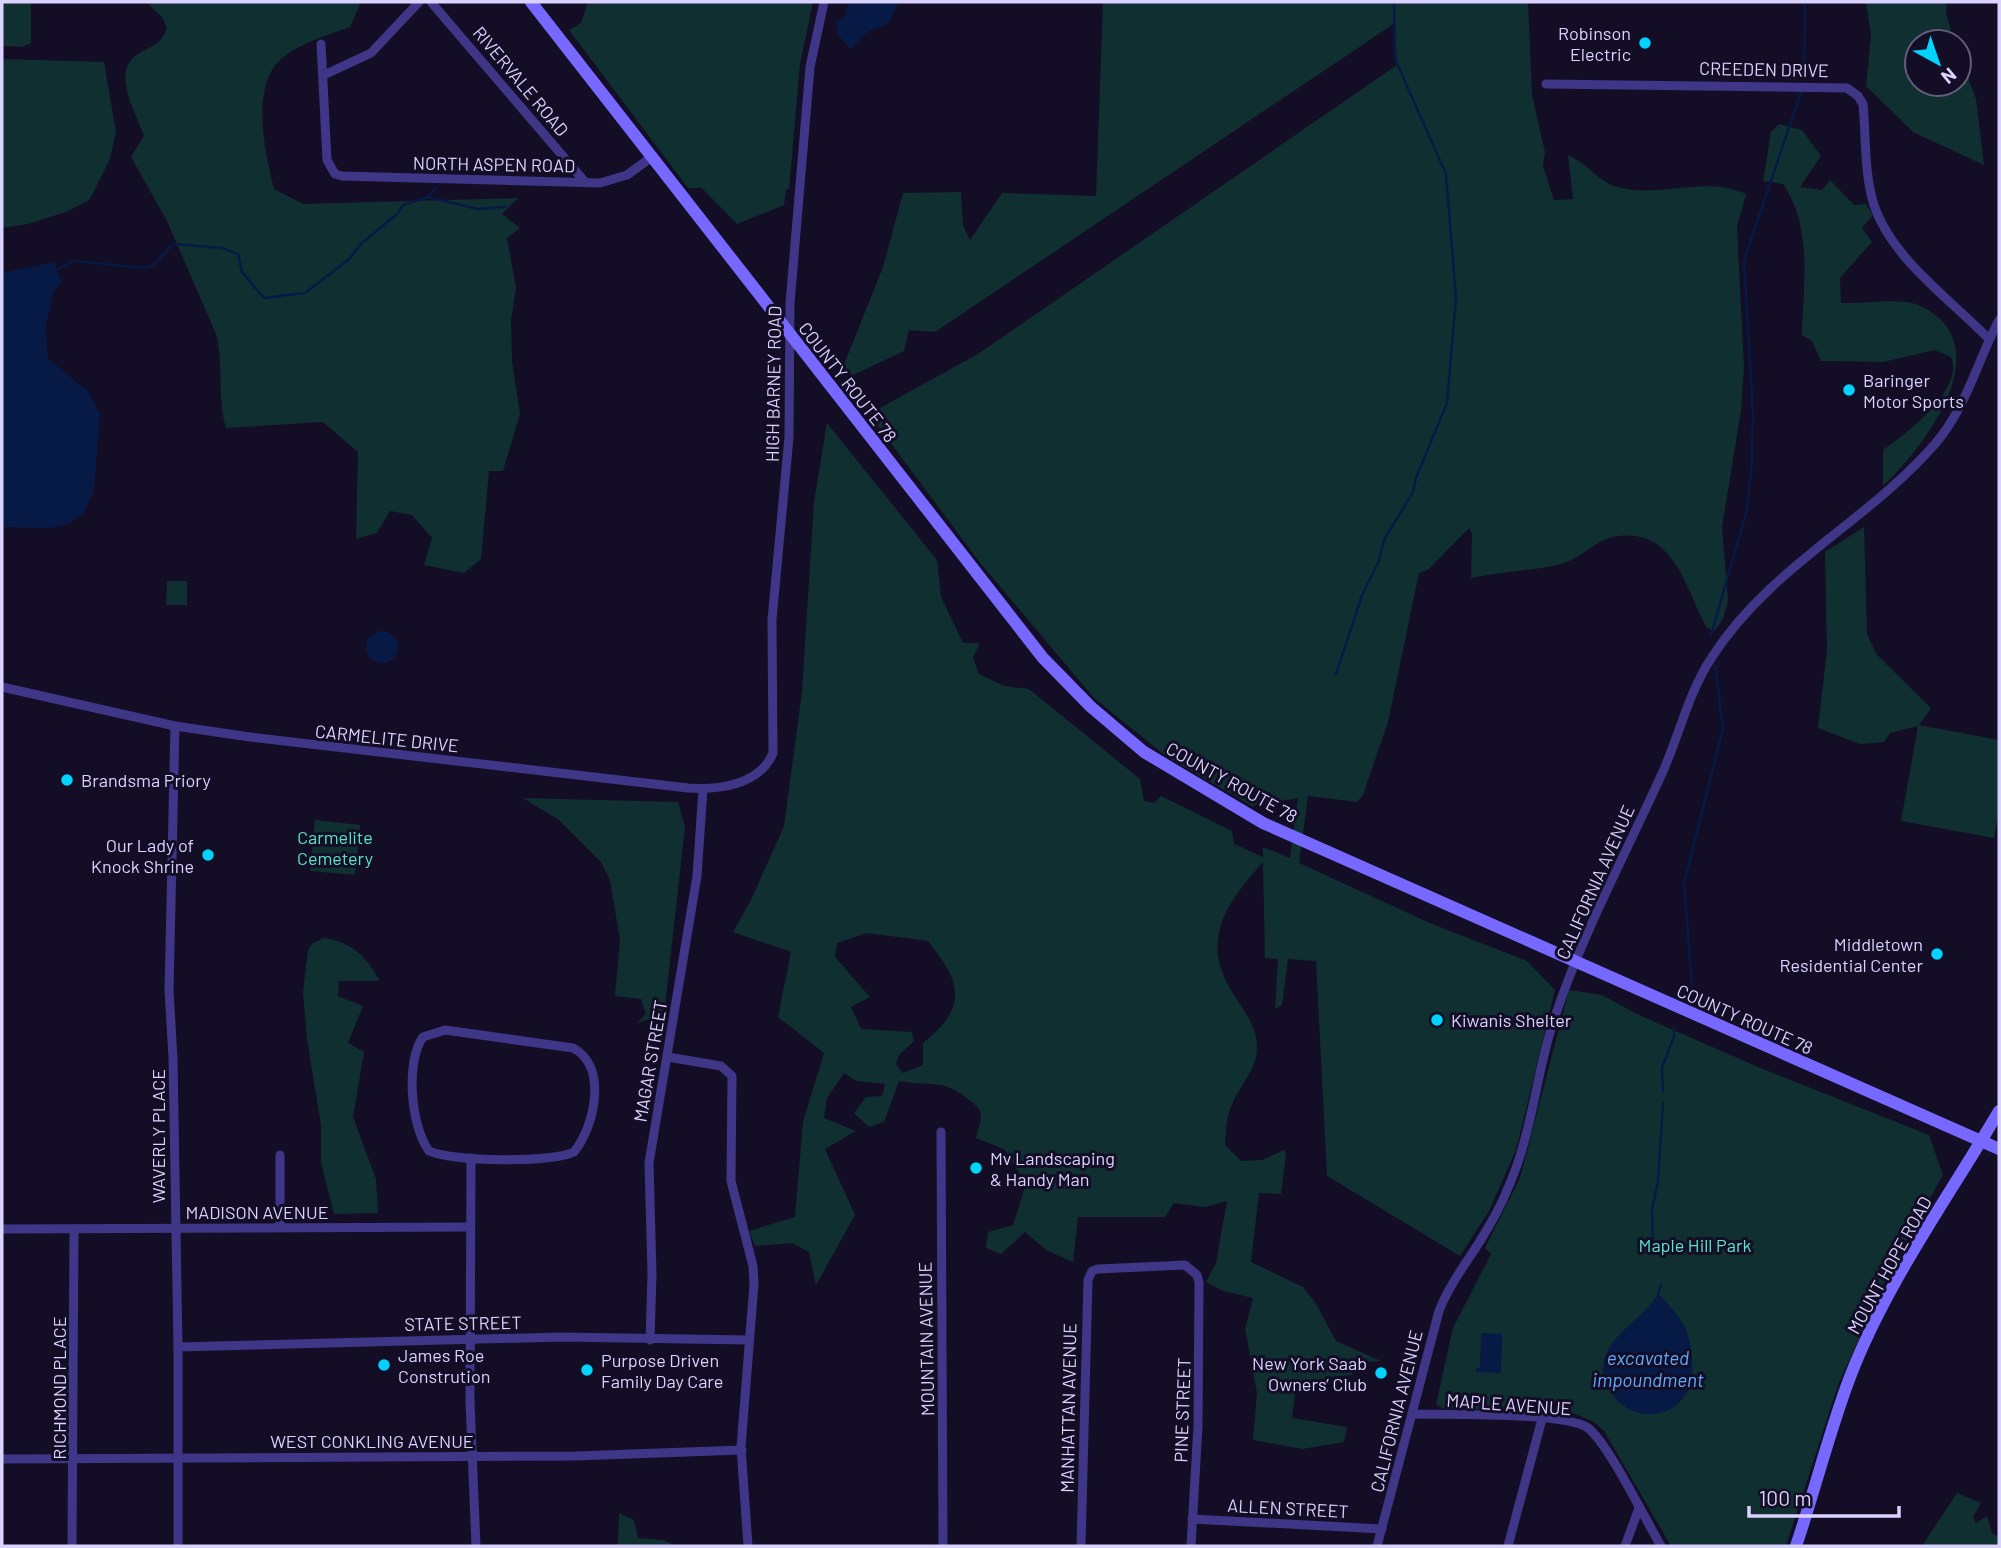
<svg xmlns="http://www.w3.org/2000/svg" width="2001" height="1548" viewBox="0 0 2001 1548" font-family="Barlow,sans-serif">
<rect width="100%" height="100%" fill="#130e26"/>
<g fill="#102f30" fill-rule="evenodd">
<path d="M 2,2 L 31,2 L 31,43 L 22,47 L 2,46 Z"/>
<path d="M 146,2 L 361,2 L 350,27 C 327,35 300,43 281,59 C 250,87 265,153 274,189 L 303,204 L 518,198 L 502,214 L 520,228 L 507,238 L 516,288 L 511,321 L 512,361 L 520,414 L 503,471 L 489,471 L 481,559 L 464,573 L 424,565 L 432,538 L 412,515 L 390,511 L 377,533 L 356,539 L 358,452 L 323,422 L 226,428 C 217,397 224,365 216,334 L 167,221 L 131,157 L 144,136 C 134,107 107,67 145,50 C 156,45 163,40 167,28 L 162,17 Z"/>
<path d="M 588,2 L 813,2 L 800,64 L 789,189 L 786,189 L 784,205 L 737,224 L 702,188 L 688,188 L 569,30 L 581,23 Z"/>
<path d="M 1103,2 L 1528,2 L 1532,95 L 1545,152 L 1543,166 L 1554,200 L 1573,199 L 1568,155 C 1586,162 1598,182 1618,187 C 1661,199 1702,175 1746,194 L 1737,227 L 1744,367 L 1741,411 L 1722,527 L 1728,601 L 1723,619 L 1714,631 L 1707,628 C 1685,589 1675,525 1613,537 C 1594,541 1579,560 1561,564 C 1532,571 1500,572 1471,578 L 1472,533 L 1469,528 L 1428,570 L 1419,573 L 1388,722 L 1363,795 L 1357,802 L 1308,796 L 1299,863 L 1432,924 L 1527,961 L 1555,990 L 1516,1150 L 1489,1211 L 1460,1256 L 1327,1176 L 1316,961 L 1288,959 L 1282,1005 L 1275,1009 L 1278,959 L 1265,958 L 1263,862 C 1225,905 1199,941 1234,995 C 1243,1009 1256,1026 1257,1044 C 1258,1068 1242,1082 1233,1102 C 1226,1116 1226,1130 1225,1145 L 1241,1161 L 1262,1160 L 1284,1150 L 1286,1154 L 1281,1194 L 1259,1193 L 1251,1262 L 1303,1287 L 1315,1302 L 1336,1341 L 1381,1361 L 1353,1363 L 1352,1375 L 1330,1377 L 1327,1388 L 1296,1384 L 1292,1418 L 1347,1427 L 1344,1442 L 1302,1449 L 1253,1440 L 1257,1393 L 1245,1329 L 1253,1298 L 1223,1291 L 1206,1282 L 1216,1263 L 1227,1201 L 1205,1207 L 1174,1203 L 1165,1217 L 1078,1217 L 1073,1262 L 1046,1250 L 1025,1232 L 1001,1254 L 986,1248 L 988,1232 L 1013,1225 L 1026,1184 L 1004,1149 L 976,1138 C 977,1131 981,1123 981,1116 C 981,1109 976,1106 972,1102 C 940,1076 934,1088 899,1081 L 884,1122 L 869,1127 L 854,1113 L 866,1097 L 882,1096 L 885,1084 L 856,1081 L 844,1073 L 827,1098 L 824,1118 L 856,1131 L 825,1149 L 855,1215 L 816,1285 L 809,1252 L 792,1243 L 755,1246 L 749,1231 L 795,1217 L 803,1122 L 824,1053 L 778,1017 L 791,952 L 733,932 L 750,902 L 784,826 L 802,692 L 814,502 L 827,423 L 937,560 L 941,597 L 963,643 L 980,643 L 973,657 L 979,674 L 1004,686 L 1029,689 L 1140,779 L 1144,801 L 1154,803 L 1161,796 L 1232,831 L 1234,844 L 1263,857 L 1263,847 L 1290,858 L 1298,798 L 1252,806 L 1167,757 L 1094,698 L 981,564 L 869,414 L 978,354 L 1397,65 L 1395,23 L 935,332 L 909,330 L 904,351 L 853,375 L 841,372 L 883,267 L 903,193 L 961,192 L 963,225 L 970,240 L 1002,193 L 1096,196 ZM 867,933 L 928,941 C 961,982 969,1006 923,1043 L 923,1065 L 903,1073 L 896,1064 L 899,1055 L 914,1041 L 912,1032 L 861,1029 L 851,1007 L 870,997 L 835,957 L 837,943 Z"/>
<path d="M 1866,2 L 1947,2 L 1946,13 L 1954,42 L 1917,42 L 1917,84 L 1959,84 L 1959,54 L 1976,99 L 1984,165 L 1913,132 L 1866,86 L 1871,36 Z"/>
<path d="M 2,59 L 104,62 L 116,132 L 110,159 L 92,195 L 88,201 L 66,212 L 28,224 L 2,228 Z"/>
<path d="M 1779,124 L 1802,130 L 1821,156 L 1800,187 L 1822,190 L 1830,180 L 1854,205 L 1866,204 L 1873,215 L 1862,228 L 1872,242 L 1840,278 L 1841,303 C 1864,304 1894,298 1916,304 C 2001,339 1933,439 1883,486 L 1883,450 C 1907,434 1965,388 1951,357 L 1935,350 L 1883,362 L 1821,361 L 1812,341 L 1802,335 C 1803,285 1813,227 1783,184 L 1763,181 L 1771,132 Z"/>
<path d="M 1864,527 L 1867,634 L 1877,655 L 1931,708 L 1919,725 L 1999,740 L 1999,811 L 1994,838 L 1901,821 L 1918,726 L 1890,733 L 1884,742 L 1860,744 L 1818,728 L 1827,650 L 1825,552 Z"/>
<path d="M 167,581 L 187,581 L 187,605 L 166,605 Z"/>
<path d="M 523,798 L 678,802 L 685,827 L 664,1015 L 637,1023 L 646,1014 L 641,999 L 615,996 L 620,940 L 610,880 L 601,862 L 559,820 Z"/>
<path d="M 315,820 L 360,825 L 355,875 L 310,871 Z"/>
<path d="M 324,938 C 353,942 366,957 380,981 L 339,981 L 338,996 L 363,1006 L 348,1043 L 364,1052 L 353,1117 L 376,1179 L 378,1213 L 334,1214 L 321,1163 L 321,1125 L 307,1039 L 303,992 L 308,950 L 313,943 Z"/>
<path d="M 1569,990 L 1602,995 L 1637,1014 L 1758,1067 L 1929,1135 L 1943,1175 L 1890,1270 L 1838,1385 L 1786,1546 L 1671,1546 L 1604,1431 L 1594,1422 L 1572,1413 L 1442,1408 L 1436,1404 L 1453,1328 L 1491,1254 L 1485,1248 L 1520,1178 Z"/>
<path d="M 1957,1493 L 1981,1503 L 1973,1517 L 1976,1523 L 1987,1516 L 1992,1533 L 1999,1537 L 1999,1546 L 1922,1546 Z"/>
<path d="M 619,1513 L 634,1520 L 638,1538 L 663,1540 L 677,1546 L 618,1546 Z"/>
</g>
<g fill="#071a45">
<path d="M 848,2 L 899,2 L 888,24 L 867,32 L 851,49 C 842,42 834,30 837,20 L 845,17 Z"/>
<path d="M 54,262 L 62,283 L 54,290 L 46,325 L 47,350 L 49,360 L 88,391 L 100,414 L 94,490 L 84,513 L 70,523 L 51,528 L 2,527 L 2,273 Z"/>
<circle cx="382" cy="647" r="16"/>
<path d="M 1658,1293 C 1668,1305 1682,1317 1687,1332 C 1692,1348 1696,1375 1688,1390 C 1673,1422 1630,1421 1613,1395 C 1607,1386 1601,1376 1603,1365 C 1609,1331 1645,1320 1658,1293 Z"/>
<path d="M 1481,1333 L 1502,1334 L 1501,1373 L 1476,1372 L 1476,1368 L 1480,1368 Z"/>
</g>
<g fill="none" stroke-linecap="round" stroke-linejoin="round">
<g stroke="#071a45" stroke-width="2.5">
<path d="M 1804,77 L 1805,2"/>
<path d="M 428,197 L 478,209 L 505,207"/>
<path d="M 57,269 L 73,261 L 145,268 L 152,266 L 173,244 L 222,248 L 238,254 L 242,272 L 264,298 L 305,293 L 348,260 L 362,243 L 397,214 L 403,205 L 428,197 L 436,187"/>
<path d="M 1711,635 L 1747,510 L 1752,462 L 1753,414 L 1744,261 L 1801,92"/>
<path d="M 1336,674 L 1362,595 L 1379,561 L 1384,540 L 1413,492 L 1416,478 L 1447,403 L 1456,298 L 1446,174 L 1395,59 L 1394,2"/>
<path d="M 1692,986 L 1684,883 L 1723,729 L 1715,665"/>
<path d="M 1663,1092 L 1662,1068 L 1674,1036 L 1674,1027"/>
<path d="M 1653,1244 L 1652,1209 L 1658,1182 L 1663,1103"/>
<path d="M 1658,1293 L 1661,1285"/>
</g>
<g stroke="#3f3687" stroke-width="9">
<path d="M 431,2 L 585,182"/>
<path d="M 321,44 L 327,160 L 335,174 L 342,176 L 600,183 L 627,175 L 653,156"/>
<path d="M 324,75 L 371,53 L 419,2"/>
<path d="M 1546,84 L 1847,88 L 1858,96 L 1863,104 C 1866,136 1864,174 1874,205 C 1892,259 1951,300 1989,339"/>
<path d="M 2,687 L 175,726 L 250,737 L 688,788 C 719,790 760,785 773,753 L 772,620 L 789,437 L 790,303 L 810,67 L 824,2"/>
<path d="M 175,726 L 169,991 L 173,1058 L 178,1347 L 178,1546"/>
<path d="M 445,1030 L 573,1048 C 608,1066 595,1126 574,1152 C 550,1163 454,1162 429,1151 C 411,1127 405,1062 423,1037 Z"/>
<path d="M 668,1057 L 721,1066 L 732,1076 L 731,1181 L 753,1266 L 754,1284 L 741,1447 L 748,1546"/>
<path d="M 941,1132 L 943,1546"/>
<path d="M 471,1158 L 470,1402 L 476,1546"/>
<path d="M 280,1227 L 280,1155"/>
<path d="M 2,1229 L 470,1227"/>
<path d="M 650,1340 L 652,1274 L 649,1163 L 697,876 L 703,789"/>
<path d="M 178,1347 L 561,1337 L 749,1340"/>
<path d="M 1413,1414 C 1446,1415 1566,1412 1588,1428 C 1608,1443 1646,1521 1661,1546"/>
<path d="M 2,1459 L 576,1456 L 742,1450"/>
<path d="M 1192,1519 L 1382,1529"/>
<path d="M 72,1546 L 74,1229"/>
<path d="M 1081,1546 L 1088,1280 L 1092,1271 L 1098,1269 L 1185,1265 L 1197,1275 L 1199,1282 L 1198,1426 L 1191,1546"/>
<path d="M 1377,1546 L 1439,1311 C 1451,1280 1473,1255 1489,1226 C 1500,1208 1509,1187 1516,1168 C 1533,1122 1537,1073 1552,1026 C 1580,937 1626,854 1664,769 C 1680,732 1689,692 1712,657 C 1769,568 1867,522 1935,444 C 1966,408 1977,362 1999,320"/>
<path d="M 1508,1546 L 1542,1419"/>
<path d="M 1625,1546 L 1639,1508"/>
</g>
<g stroke="#7769ff" stroke-width="12">
<path d="M 531,2 L 1043,658 L 1091,707 L 1144,752 L 1263,823 L 1999,1149"/>
<path d="M 1796,1546 C 1815,1490 1829,1432 1850,1377 C 1886,1283 1948,1198 1999,1111"/>
</g>
</g>
<g fill="#00d3fd" stroke="#130e26" stroke-width="2.5">
<circle cx="1645" cy="43" r="7"/>
<circle cx="1849" cy="390" r="7"/>
<circle cx="67" cy="780" r="7"/>
<circle cx="208" cy="855" r="7"/>
<circle cx="1937" cy="954" r="7"/>
<circle cx="1437" cy="1020" r="7"/>
<circle cx="976" cy="1168" r="7"/>
<circle cx="384" cy="1365" r="7"/>
<circle cx="587" cy="1370" r="7"/>
<circle cx="1381" cy="1373" r="7"/>
</g>
<g text-anchor="middle" dominant-baseline="central" stroke-width="6" stroke-linejoin="round" paint-order="stroke">
<g font-size="18" fill="#dad2ff" stroke="#130e26" text-anchor="start">
<text x="1631" y="33" text-anchor="end">Robinson<tspan x="1631" dy="21">Electric</tspan></text>
<text x="1863" y="380">Baringer<tspan x="1863" dy="21">Motor Sports</tspan></text>
<text x="81" y="780">Brandsma Priory</text>
<text x="194" y="845" text-anchor="end">Our Lady of<tspan x="194" dy="21">Knock Shrine</tspan></text>
<text x="1923" y="944" text-anchor="end">Middletown<tspan x="1923" dy="21">Residential Center</tspan></text>
<text x="1451" y="1020">Kiwanis Shelter</text>
<text x="990" y="1158">Mv Landscaping<tspan x="990" dy="21">&amp; Handy Man</tspan></text>
<text x="398" y="1355">James Roe<tspan x="398" dy="21">Constrution</tspan></text>
<text x="601" y="1360">Purpose Driven<tspan x="601" dy="21">Family Day Care</tspan></text>
<text x="1367" y="1363" text-anchor="end">New York Saab<tspan x="1367" dy="21">Owners’ Club</tspan></text>
</g>
<g font-size="18" fill="#dad2ff" stroke="#130e26">
<text transform="translate(1764 69) rotate(1)">CREEDEN DRIVE</text>
<text transform="translate(521 81) rotate(50)">RIVERVALE ROAD</text>
<text transform="translate(494 164) rotate(1)">NORTH ASPEN ROAD</text>
<text transform="translate(848 382) rotate(52)">COUNTY ROUTE 78</text>
<text transform="translate(773 384) rotate(-89)">HIGH BARNEY ROAD</text>
<text transform="translate(387 738) rotate(6)">CARMELITE DRIVE</text>
<text transform="translate(1232 782) rotate(29)">COUNTY ROUTE 78</text>
<text transform="translate(1595 882) rotate(-66)">CALIFORNIA AVENUE</text>
<text transform="translate(1745 1019) rotate(24)">COUNTY ROUTE 78</text>
<text transform="translate(650 1061) rotate(-80)">MAGAR STREET</text>
<text transform="translate(158 1136) rotate(-90)">WAVERLY PLACE</text>
<text x="257" y="1212">MADISON AVENUE</text>
<text transform="translate(1889 1265) rotate(-61)">MOUNT HOPE ROAD</text>
<text transform="translate(463 1323) rotate(-1)">STATE STREET</text>
<text transform="translate(926 1339) rotate(-91)">MOUNTAIN AVENUE</text>
<text transform="translate(59 1388) rotate(-90)">RICHMOND PLACE</text>
<text transform="translate(1509 1404) rotate(4)">MAPLE AVENUE</text>
<text transform="translate(1068 1408) rotate(-89)">MANHATTAN AVENUE</text>
<text transform="translate(1182 1410) rotate(-88)">PINE STREET</text>
<text transform="translate(1396 1411) rotate(-76)">CALIFORNIA AVENUE</text>
<text x="372" y="1441">WEST CONKLING AVENUE</text>
<text transform="translate(1288 1508) rotate(3)">ALLEN STREET</text>
</g>
<g font-size="18" fill="#58e5cb" stroke="#130e26">
<text x="335" y="837">Carmelite<tspan x="335" dy="21">Cemetery</tspan></text>
<text x="1695" y="1245">Maple Hill Park</text>
</g>
<g font-size="19" font-style="italic" fill="#60abff" stroke="#130e26">
<text x="1648" y="1357">excavated<tspan x="1648" dy="22">impoundment</tspan></text>
</g>
</g>
<rect width="2001" height="1548" fill="none" stroke="#dad2ff" stroke-width="7"/>
<g transform="translate(1938 63) rotate(140)"><circle r="33" fill="#130e26" stroke="#635c7d" stroke-width="2"/>
<path d="M0-5L12 26L0 18L-12 26Z" fill="#00d3fd"/>
<text y="-10" font-size="19" font-weight="bold" text-anchor="middle" fill="#dad2ff">N</text>
</g>
<path d="M1749 1506v10h150v-10" fill="none" stroke="#dad2ff" stroke-width="3.5"/>
<text x="1759" y="1506" font-size="21" fill="#dad2ff" stroke="#130e26" stroke-width="5" paint-order="stroke">100 m</text>
</svg>
